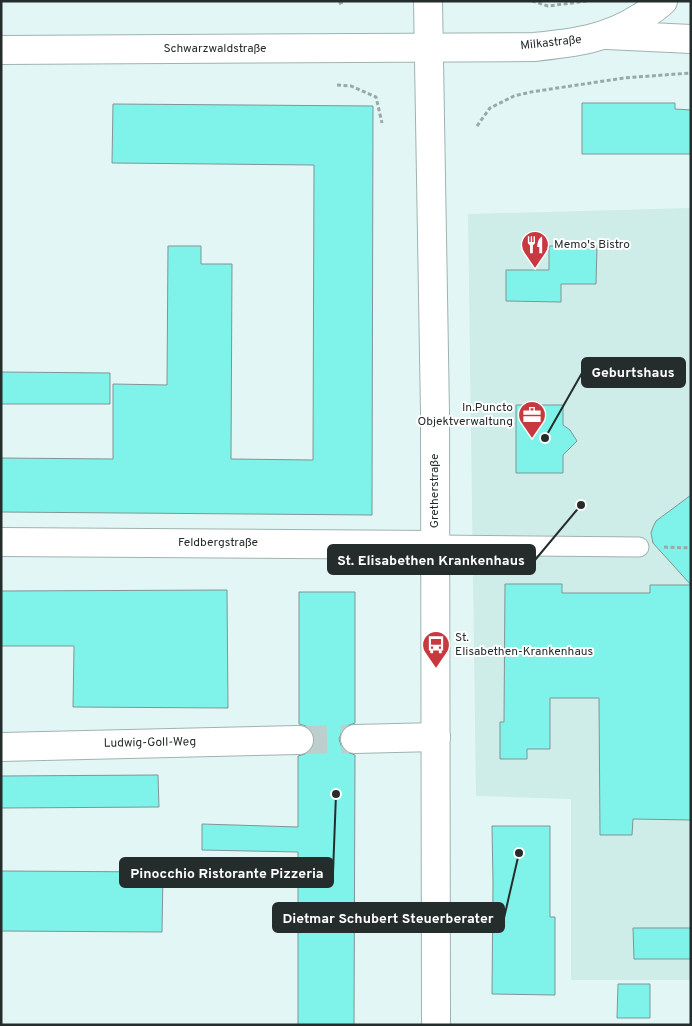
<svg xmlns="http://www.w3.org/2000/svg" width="692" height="1026" viewBox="0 0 692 1026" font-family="Overpass,sans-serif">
<rect width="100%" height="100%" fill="#e2f7f5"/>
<path fill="#ceece8" d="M 691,208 L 691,980 L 571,980 L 571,799 L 476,796 L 468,214 Z"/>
<g fill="#7ff3ea" stroke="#819593">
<path d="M 582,103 L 675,103 L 675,109 L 691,110 L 691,154 L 582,154 Z"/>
<path d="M 113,104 L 373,106 L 372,515 L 1,512 L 1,458 L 113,459 L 113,384 L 167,385 L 168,246 L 201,246 L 201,264 L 232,264 L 231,459 L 313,460 L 314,165 L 112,163 Z"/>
<path d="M 549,246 L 597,246 L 596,284 L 561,284 L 561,302 L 506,301 L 506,270 L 549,270 Z"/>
<path d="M 1,372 L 110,373 L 110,404 L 1,404 Z"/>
<path d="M 516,405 L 563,405 L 563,425 L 570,430 L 577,441 L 563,455 L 563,473 L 516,473 Z"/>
<path d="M 691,495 L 691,585 L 653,543 L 651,533 L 653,527 L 656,521 Z"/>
<path d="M 505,584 L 562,584 L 562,593 L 650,593 L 650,585 L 691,585 L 691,820 L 633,819 L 632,835 L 600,835 L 599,698 L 550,698 L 550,749 L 527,749 L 527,759 L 500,759 L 500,722 L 504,722 Z"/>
<path d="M 227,590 L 228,708 L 73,707 L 74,646 L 1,646 L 1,591 Z"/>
<path d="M 299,592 L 355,592 L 355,723 L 346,726 L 342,731 L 339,739 L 342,748 L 347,752 L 355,755 L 354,1025 L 298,1025 L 298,852 L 202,850 L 202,824 L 298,827 L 298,756 L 308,753 L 312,748 L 315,740 L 312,731 L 306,726 L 299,724 Z"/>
<path d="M 158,775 L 159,807 L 1,808 L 1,776 Z"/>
<path d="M 492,826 L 550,826 L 550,917 L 555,917 L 555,995 L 492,994 L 493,883 Z"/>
<path d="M 1,871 L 163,872 L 162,932 L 1,931 Z"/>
<path d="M 633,928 L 691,928 L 691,959 L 634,959 Z"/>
<path d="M 618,984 L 650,984 L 650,1018 L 617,1018 Z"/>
</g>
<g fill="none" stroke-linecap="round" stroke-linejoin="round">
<path stroke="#bccfcd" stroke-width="28" stroke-dasharray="28 14" stroke-linecap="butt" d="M 299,740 L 355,739"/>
<defs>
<path id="lane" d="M 436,545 L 639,547"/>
<g id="street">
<path d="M 607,35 L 691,39"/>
<path d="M 1,542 L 436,545"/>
<path d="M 355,739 L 436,737"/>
<path d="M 1,747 L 299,740"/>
</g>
<g id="secondary">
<path d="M 428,1 L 435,413 L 436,1025"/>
<path d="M 1,50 L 534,47 C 574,43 607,39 641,17 C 649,12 656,8 663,1"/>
</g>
</defs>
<use href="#lane" stroke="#9eb3b0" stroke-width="21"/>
<use href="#street" stroke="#9eb3b0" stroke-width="30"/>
<use href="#secondary" stroke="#9eb3b0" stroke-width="30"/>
<g stroke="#99a9a8" stroke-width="3" stroke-dasharray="4 2.5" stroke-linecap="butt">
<path d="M 532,1 L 548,6 L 587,1"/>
<path d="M 339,4 L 344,1"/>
<path d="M 337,85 L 351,86 L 376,97 L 382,123"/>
<path d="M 477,126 L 490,108 L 514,96 L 531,92 L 624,78 L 690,73"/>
<path d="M 664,547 L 691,548"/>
</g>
<use href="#lane" stroke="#fff" stroke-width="19"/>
<use href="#street" stroke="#fff" stroke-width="28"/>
<use href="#secondary" stroke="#fff" stroke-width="28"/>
</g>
<defs>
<symbol id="restaurant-pin" viewBox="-11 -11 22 30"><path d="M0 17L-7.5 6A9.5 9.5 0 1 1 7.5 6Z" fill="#c8383f" stroke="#fff"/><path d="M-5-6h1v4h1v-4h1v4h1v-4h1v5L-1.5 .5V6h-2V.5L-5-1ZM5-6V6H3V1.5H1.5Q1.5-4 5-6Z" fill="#fff"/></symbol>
<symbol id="office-pin" viewBox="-11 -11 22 30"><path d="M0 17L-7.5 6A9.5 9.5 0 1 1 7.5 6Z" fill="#c8383f" stroke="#fff"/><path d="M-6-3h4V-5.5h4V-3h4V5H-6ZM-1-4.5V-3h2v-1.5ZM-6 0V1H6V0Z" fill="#fff"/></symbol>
<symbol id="bus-pin" viewBox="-11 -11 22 30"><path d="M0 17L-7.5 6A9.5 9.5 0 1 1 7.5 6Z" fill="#c8383f" stroke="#fff"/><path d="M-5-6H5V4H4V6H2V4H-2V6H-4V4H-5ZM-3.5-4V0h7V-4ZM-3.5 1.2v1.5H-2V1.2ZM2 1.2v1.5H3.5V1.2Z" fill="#fff"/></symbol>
</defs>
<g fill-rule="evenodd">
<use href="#restaurant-pin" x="519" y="229" width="32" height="43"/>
<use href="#office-pin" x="516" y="399" width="32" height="43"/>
<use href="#bus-pin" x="420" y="629" width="32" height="43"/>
</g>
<g text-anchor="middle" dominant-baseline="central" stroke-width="4" stroke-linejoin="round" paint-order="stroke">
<g font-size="12" fill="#252d2c" stroke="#fff">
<text transform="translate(551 43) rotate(-6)">Milkastraße</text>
<text x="215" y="49">Schwarzwaldstraße</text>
<text transform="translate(435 491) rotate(-90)">Gretherstraße</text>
<text x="218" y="543">Feldbergstraße</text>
<text transform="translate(150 743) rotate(-1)">Ludwig-Goll-Weg</text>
</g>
<g font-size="12" fill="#252d2c" stroke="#fff" text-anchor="start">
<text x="554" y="245">Memo's Bistro</text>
<text x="513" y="408" text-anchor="end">In.Puncto<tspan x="513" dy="14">Objektverwaltung</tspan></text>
<text x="455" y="638">St.<tspan x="455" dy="14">Elisabethen-Krankenhaus</tspan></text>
</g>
</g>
<path fill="none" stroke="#252d2c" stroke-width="2" d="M545 438L582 373M581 505L535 560M336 794L333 873M519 853L504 918"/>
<g fill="#252d2c" stroke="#fff" stroke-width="2">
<circle cx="545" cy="438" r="5"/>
<circle cx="581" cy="505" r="5"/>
<circle cx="336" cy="794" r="5"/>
<circle cx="519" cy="853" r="5"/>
</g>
<g fill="#252d2c" stroke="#252d2c" stroke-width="2">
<rect x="582" y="358" width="103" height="29" rx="5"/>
<rect x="328" y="545" width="207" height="29" rx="5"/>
<rect x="120" y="858" width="213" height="29" rx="5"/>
<rect x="273" y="903" width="231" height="29" rx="5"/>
</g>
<g font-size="14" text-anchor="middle" font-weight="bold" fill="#fff">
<text x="633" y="377">Geburtshaus</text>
<text x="431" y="565">St. Elisabethen Krankenhaus</text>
<text x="227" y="878">Pinocchio Ristorante Pizzeria</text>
<text x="388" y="923">Dietmar Schubert Steuerberater</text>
</g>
<rect width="692" height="1026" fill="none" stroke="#252d2c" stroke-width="5"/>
</svg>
